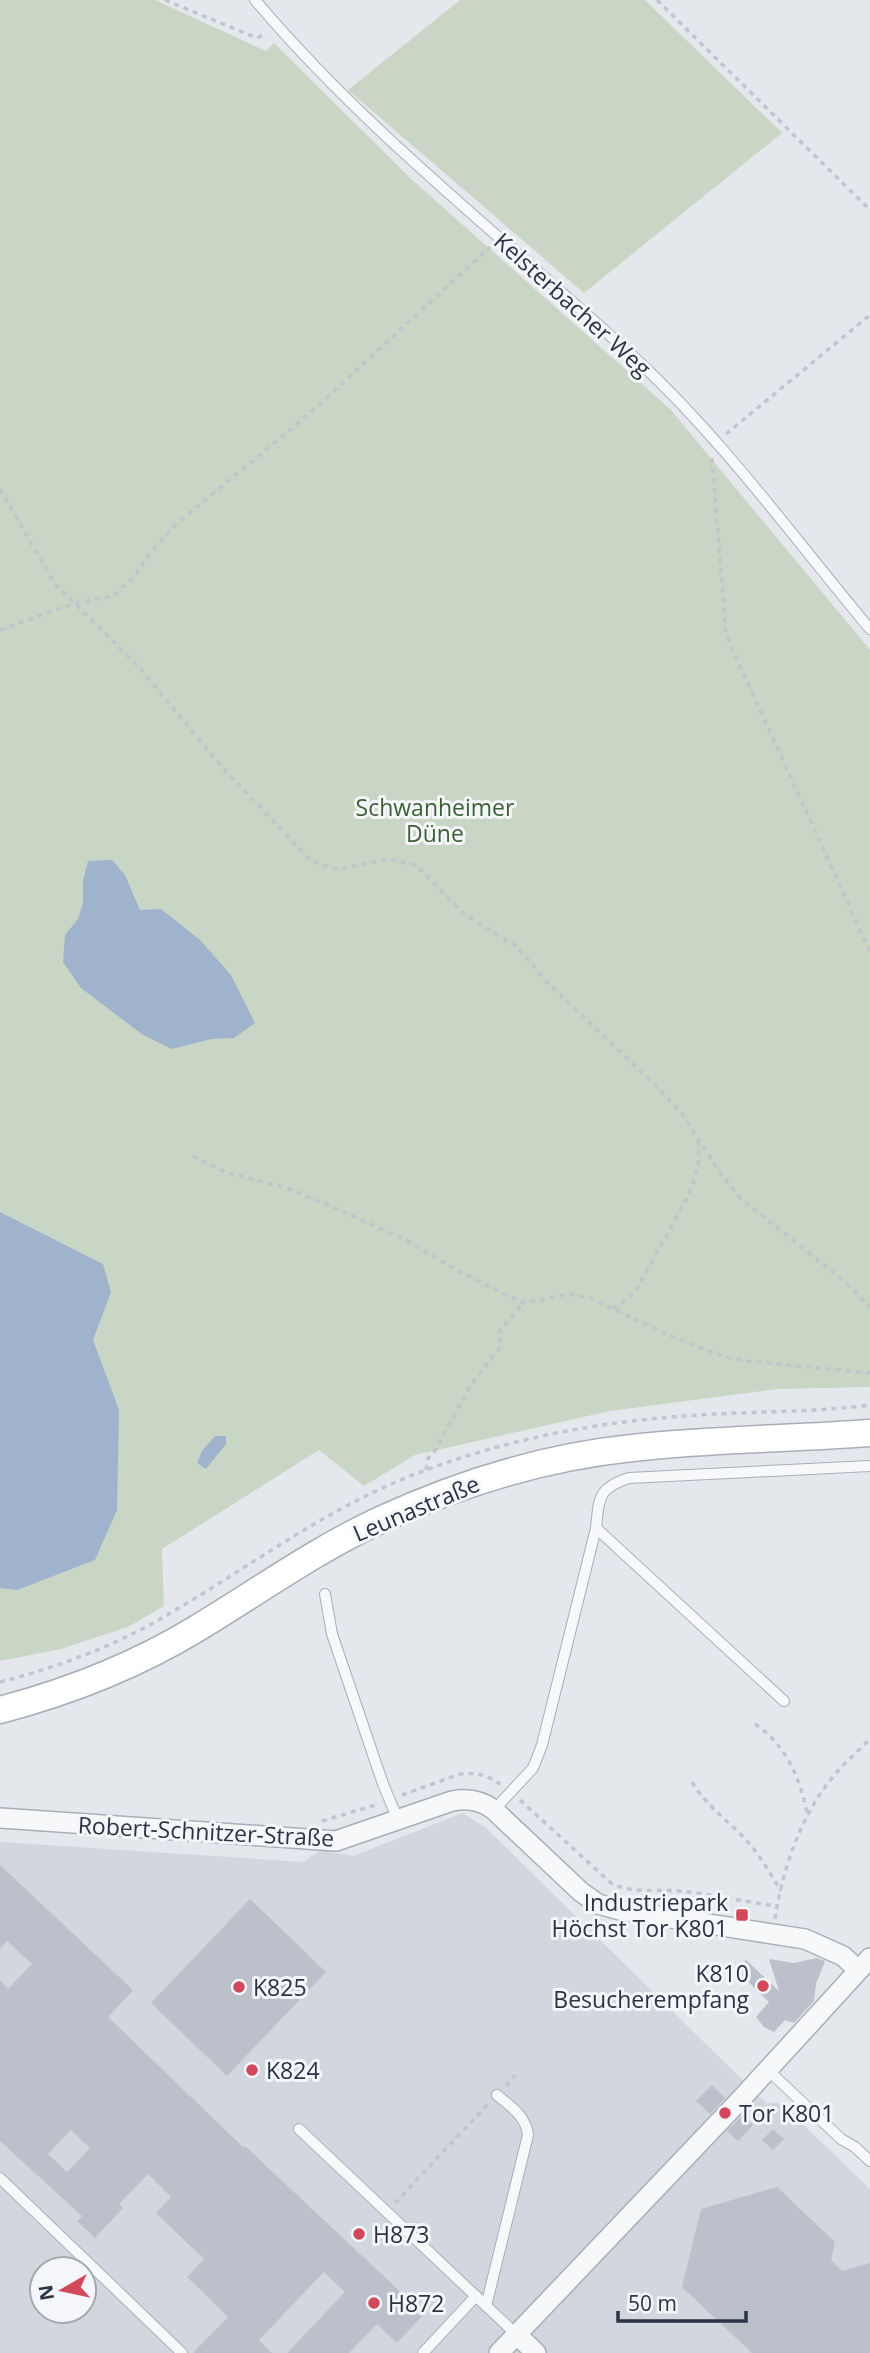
<svg xmlns="http://www.w3.org/2000/svg" width="870" height="2353" viewBox="0 0 870 2353" font-family="'Open Sans',sans-serif">
<rect width="100%" height="100%" fill="#e4e7ec"/>
<path fill="#d2d6de" fill-rule="evenodd" d="M 463,1813 L 486,1828 L 766,2103 L 781,2103 L 870,2189 L 870,2353 L 0,2353 L 0,1842 L 304,1862 L 320,1850 L 353,1856 ZM 42,2269 L 84,2269 L 84,2311 L 42,2311 Z"/>
<g fill="#c9d6c5">
<path d="M 0,0 L 155,0 L 266,51 L 274,43 L 410,178 L 670,409 L 870,650 L 870,1387 L 778,1389 L 610,1411 L 415,1455 L 364,1486 L 319,1450 L 162,1549 L 164,1606 L 128,1627 L 61,1649 L 0,1661 Z"/>
<path d="M 460,0 L 645,0 L 782,133 L 584,293 L 348,90 Z"/>
</g>
<g fill="#9fb4cc">
<path d="M 112,860 L 125,875 L 140,910 L 161,909 L 200,940 L 231,975 L 255,1023 L 234,1038 L 211,1039 L 172,1049 L 143,1035 L 81,988 L 63,962 L 65,935 L 78,919 L 83,903 L 83,881 L 88,861 Z"/>
<path d="M 0,1212 L 103,1264 L 111,1292 L 93,1340 L 119,1410 L 117,1510 L 95,1560 L 17,1590 L 0,1588 Z"/>
<path d="M 215,1436 L 226,1436 L 226,1444 L 206,1469 L 197,1463 L 202,1451 Z"/>
</g>
<g fill="#bbc0ca" fill-rule="evenodd">
<path d="M 0,1865 L 133,1990 L 108,2017 L 244,2148 L 245,2146 L 424,2314 L 397,2343 L 377,2324 L 349,2353 L 287,2353 L 345,2292 L 324,2272 L 259,2340 L 272,2353 L 193,2353 L 228,2317 L 187,2277 L 204,2259 L 156,2213 L 171,2197 L 148,2174 L 119,2204 L 123,2208 L 95,2238 L 77,2221 L 82,2216 L 0,2141 L 0,1980 L 8,1989 L 32,1964 L 7,1941 L 0,1949 ZM 71,2130 L 90,2148 L 67,2172 L 48,2154 Z"/>
<path d="M 250,1899 L 326,1972 L 227,2076 L 151,2003 Z"/>
<path d="M 817,1958 L 825,1961 L 816,1984 L 814,2001 L 794,2023 L 785,2020 L 774,2032 L 764,2027 L 756,2017 L 769,2002 L 736,1970 L 746,1960 L 779,1991 L 769,1959 L 794,1963 Z"/>
<path d="M 712,2085 L 725,2098 L 710,2114 L 696,2101 Z"/>
<path d="M 743,2115 L 753,2125 L 738,2141 L 727,2131 Z"/>
<path d="M 773,2129 L 784,2139 L 773,2150 L 762,2140 Z"/>
<path d="M 777,2187 L 835,2242 L 831,2260 L 842,2271 L 870,2263 L 870,2353 L 752,2353 L 682,2287 L 701,2209 Z"/>
</g>
<g fill="none" stroke-linecap="round" stroke-linejoin="round">
<defs>
<g id="lane">
<path d="M 255,0 C 368,134 509,242 637,360 C 724,441 794,538 870,629"/>
<path d="M 596,1528 L 784,1701"/>
<path d="M 325,1594 L 332,1634 L 383,1784 L 398,1820"/>
<path d="M 494,1810 L 533,1768 L 542,1745 L 596,1528 C 599,1498 598,1488 629,1478 L 870,1466"/>
<path d="M 768,2070 L 841,2139 L 855,2147 L 870,2161"/>
<path d="M 299,2129 L 517,2335"/>
<path d="M 0,2178 L 182,2353"/>
<path d="M 486,2306 L 528,2135 C 526,2116 511,2107 497,2095"/>
<path d="M 423,2353 L 476,2296"/>
</g>
<g id="street">
<path d="M 0,1818 L 336,1841 L 452,1801 C 468,1798 481,1800 494,1810 L 581,1892 L 598,1904 L 620,1910 L 805,1939 L 843,1956 L 858,1970"/>
<path d="M 517,2335 L 536,2353"/>
<path d="M 499,2353 L 741,2099 L 870,1958"/>
</g>
<path id="secondary" d="M 0,1710 C 68,1692 135,1666 196,1629 C 256,1593 314,1551 378,1521 C 458,1484 544,1457 632,1448 C 711,1439 791,1439 870,1433"/>
</defs>
<use href="#lane" stroke="#a9aeb7" stroke-width="12"/>
<use href="#street" stroke="#a9aeb7" stroke-width="22"/>
<use href="#secondary" stroke="#a9aeb7" stroke-width="29"/>
<g stroke="#c2c5cb" stroke-width="3.5" stroke-dasharray="5 5" stroke-linecap="butt">
<path d="M 165,0 L 257,38 L 266,33"/>
<path d="M 657,0 L 870,210"/>
<path d="M 726,434 L 870,315"/>
<path d="M 712,458 L 726,635 L 870,952"/>
<path d="M 0,489 L 55,584 L 138,666 L 221,766 L 311,861 L 338,870 L 386,859 L 416,865 L 464,914 L 516,946 L 547,982 L 657,1087 L 682,1114 L 719,1171 L 739,1197 L 843,1280 L 870,1307"/>
<path d="M 0,630 L 75,603 L 113,596 L 135,576 L 147,557 L 174,526 L 309,414 L 490,247"/>
<path d="M 193,1156 L 225,1172 L 290,1189 L 371,1224 L 410,1242 L 454,1269 L 523,1303 L 569,1294 L 590,1298 L 670,1336 L 725,1357 L 748,1361 L 870,1373"/>
<path d="M 613,1309 L 635,1292 L 686,1200 L 694,1181 L 699,1160 L 698,1138"/>
<path d="M 426,1470 L 428,1458 L 433,1454 L 471,1385 L 501,1346 L 498,1333 L 523,1303"/>
<path d="M 0,1682 C 52,1669 106,1649 153,1623 C 235,1577 310,1519 396,1482 C 488,1443 586,1423 685,1416 C 746,1411 809,1413 870,1405"/>
<path d="M 755,1724 C 786,1745 800,1778 807,1813"/>
<path d="M 692,1782 C 706,1806 729,1821 747,1841 C 761,1856 770,1874 781,1891"/>
<path d="M 402,1795 L 460,1774 C 476,1772 487,1775 500,1784"/>
<path d="M 520,1800 L 611,1883 C 631,1894 657,1889 680,1891 C 712,1894 745,1902 777,1906"/>
<path d="M 322,1821 L 379,1804"/>
<path d="M 775,1919 C 782,1872 799,1821 828,1783 C 840,1767 856,1753 870,1739"/>
<path d="M 506,2086 L 515,2075"/>
<path d="M 395,2203 L 488,2104"/>
</g>
<use href="#lane" stroke="#f7f8fa" stroke-width="10"/>
<use href="#street" stroke="#f7f8fa" stroke-width="19"/>
<use href="#secondary" stroke="#fff" stroke-width="26"/>
</g>
<g fill="#d1495b" stroke="#f4f6f9" stroke-width="2.5">
<rect x="735" y="1908" width="14" height="14" rx="3.5"/>
<circle cx="763" cy="1986" r="7"/>
<circle cx="239" cy="1987" r="7"/>
<circle cx="252" cy="2070" r="7"/>
<circle cx="725" cy="2113" r="7"/>
<circle cx="359" cy="2234" r="7"/>
<circle cx="374" cy="2303" r="7"/>
</g>
<g text-anchor="middle" dominant-baseline="central" stroke-width="6" stroke-linejoin="round" paint-order="stroke">
<g font-size="23" fill="#2b3445" stroke="#f4f6f9">
<text transform="translate(573 304) rotate(42)">Kelsterbacher Weg</text>
<text transform="translate(416 1508) rotate(-23)">Leunastraße</text>
<text transform="translate(206 1831) rotate(3)">Robert-Schnitzer-Straße</text>
</g>
<g font-size="23" fill="#3f6138" stroke="#f4f6f9">
<text x="435" y="807">Schwanheimer<tspan x="435" dy="26">Düne</tspan></text>
</g>
<g font-size="23" fill="#2b3445" stroke="#f4f6f9" text-anchor="start">
<text x="728" y="1902" text-anchor="end">Industriepark<tspan x="728" dy="26">Höchst Tor K801</tspan></text>
<text x="749" y="1973" text-anchor="end">K810<tspan x="749" dy="26">Besucherempfang</tspan></text>
<text x="253" y="1987">K825</text>
<text x="266" y="2070">K824</text>
<text x="739" y="2113">Tor K801</text>
<text x="373" y="2234">H873</text>
<text x="388" y="2303">H872</text>
</g>
</g>
<g transform="translate(63 2290) rotate(261)"><circle r="33" fill="#f4f6f9" stroke="#a4a8b1" stroke-width="2"/>
<path d="M0-5L12 26L0 18L-12 26Z" fill="#d1495b"/>
<text y="-10" font-size="19" font-weight="bold" text-anchor="middle" fill="#2b3445">N</text>
</g>
<path d="M618 2311v10h128v-10" fill="none" stroke="#2b3445" stroke-width="3.5"/>
<text x="628" y="2311" font-size="21" fill="#2b3445" stroke="#f4f6f9" stroke-width="5" paint-order="stroke">50 m</text>
</svg>
